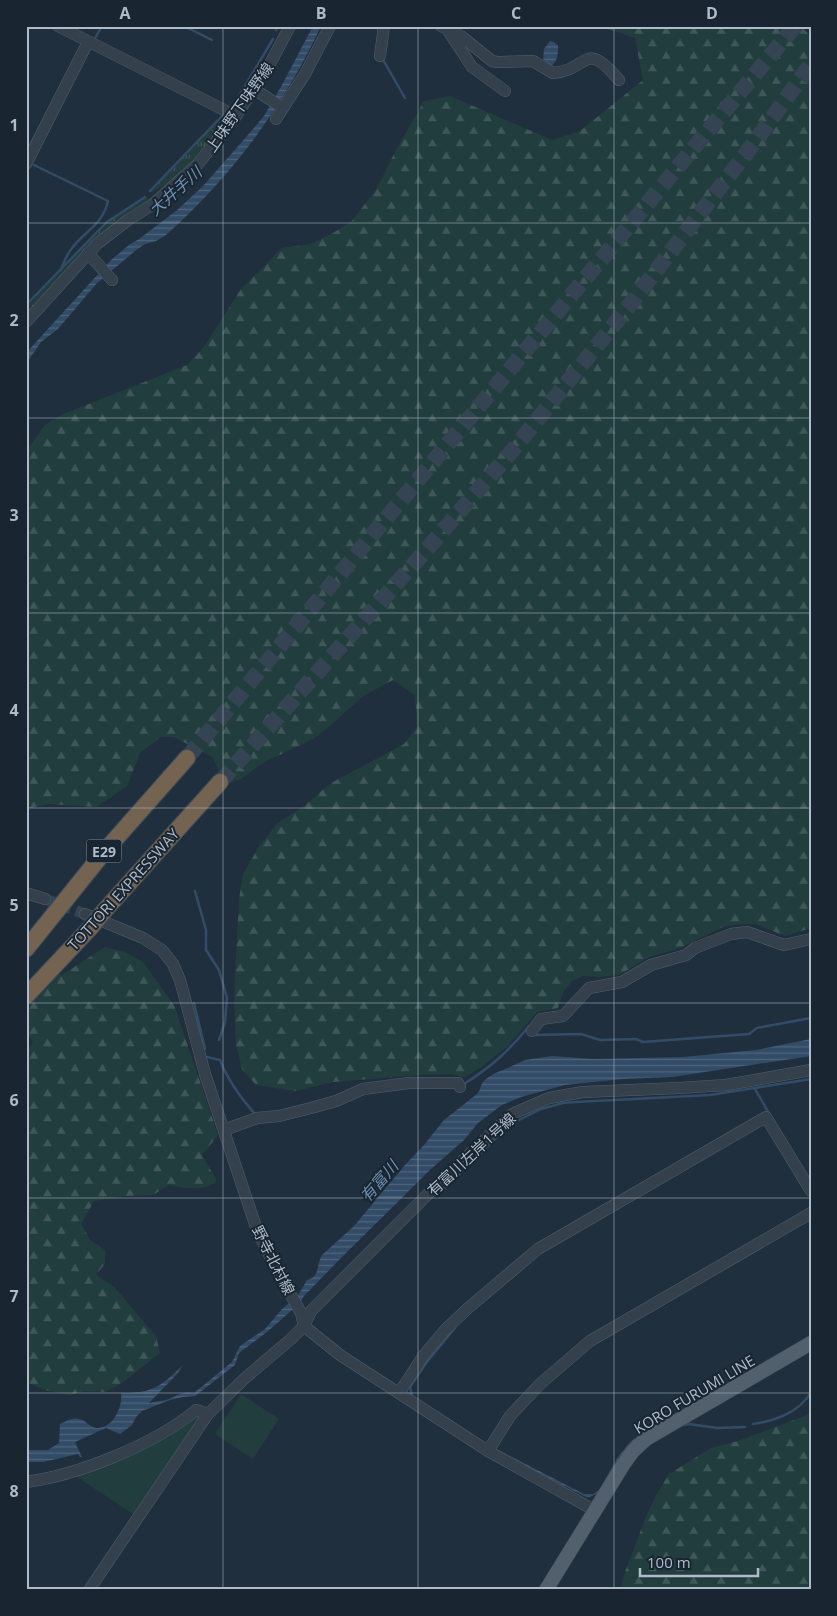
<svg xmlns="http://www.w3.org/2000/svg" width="837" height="1616" viewBox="0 0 837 1616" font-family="'Open Sans','Noto Sans JP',sans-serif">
<defs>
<pattern id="grass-tufts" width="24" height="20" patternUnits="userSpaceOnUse" patternTransform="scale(1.25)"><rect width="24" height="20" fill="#223d3e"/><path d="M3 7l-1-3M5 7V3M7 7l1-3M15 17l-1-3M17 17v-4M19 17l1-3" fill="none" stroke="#405759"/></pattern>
<pattern id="forest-firs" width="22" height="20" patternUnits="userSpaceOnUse" patternTransform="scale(1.25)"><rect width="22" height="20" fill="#223d3e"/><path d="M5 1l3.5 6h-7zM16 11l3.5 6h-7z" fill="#405759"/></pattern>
<pattern id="water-rules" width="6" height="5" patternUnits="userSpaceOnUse" patternTransform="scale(1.25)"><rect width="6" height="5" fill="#324c67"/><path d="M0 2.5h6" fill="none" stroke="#4d647b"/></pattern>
</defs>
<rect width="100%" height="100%" fill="#202f3d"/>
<g fill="url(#grass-tufts)">
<path d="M 226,113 L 230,116 L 192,167 L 171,182 L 150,193 Z"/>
<path d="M 164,188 L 149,204 L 32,311 L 26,312 L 26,307 L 108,223 L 146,197 L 149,199 Z"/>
</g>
<g fill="url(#forest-firs)">
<path d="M 599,26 L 800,26 L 811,36 L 811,928 L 785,936 L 755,924 L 744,924 L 725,926 L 680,948 L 649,957 L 619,975 L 600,977 L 583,976 L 572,981 L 563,992 L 558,1008 L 537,1012 L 508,1046 L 480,1068 L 463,1078 L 453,1074 L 420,1075 L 333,1082 L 295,1091 L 256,1085 L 242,1069 L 236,1045 L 234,995 L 239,899 L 243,874 L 260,845 L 278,823 L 304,806 L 331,783 L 404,744 L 417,727 L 415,695 L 393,680 L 363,696 L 330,726 L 313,739 L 261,764 L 241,779 L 226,784 L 212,757 L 174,737 L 161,737 L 140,753 L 127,786 L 96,807 L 48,804 L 26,809 L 26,451 L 45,425 L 61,415 L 187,365 L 204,347 L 241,289 L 282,248 L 310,244 L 333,233 L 351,222 L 376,190 L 396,150 L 424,101 L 450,96 L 552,140 L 580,131 L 643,80 L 635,38 Z"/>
<path d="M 105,947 L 125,952 L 143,962 L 174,1005 L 218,1135 L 202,1155 L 217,1181 C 204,1192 185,1188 169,1185 L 153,1195 L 125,1196 L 94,1201 L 81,1224 L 90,1240 L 105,1250 L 105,1264 L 96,1275 L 114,1287 L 156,1336 L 160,1353 L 122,1383 L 105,1392 L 84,1391 L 69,1395 L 44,1390 L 26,1382 L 26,1053 L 33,1041 L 26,1034 L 26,1012 L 46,980 L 65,973 Z"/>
<path d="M 810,1414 L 811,1590 L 620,1590 L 625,1572 L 647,1514 L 657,1494 L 669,1474 L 711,1448 L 738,1441 Z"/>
</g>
<g fill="#223d3e">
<path d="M 241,1394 L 279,1419 L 253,1459 L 215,1434 Z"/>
<path d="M 194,1416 L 201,1417 L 133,1514 L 74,1475 Z"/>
</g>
<g fill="url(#water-rules)">
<path d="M 313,26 L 321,26 C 284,106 232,176 166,235 L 156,241 L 145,244 L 135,251 L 97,283 L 58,329 L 41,342 L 26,364 L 26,353 L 111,260 L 129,245 L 139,239 L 176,211 L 203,186 L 241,143 L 264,116 L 282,85 Z"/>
<path d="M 550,41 L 554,42 L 558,46 C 558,53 558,61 551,66 L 543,59 L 544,49 Z"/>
<path d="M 811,1039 L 811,1056 L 672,1077 L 623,1079 L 565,1085 L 521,1097 L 502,1105 L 478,1123 L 464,1140 L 431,1169 L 338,1261 L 304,1296 L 300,1303 L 267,1332 L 239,1353 L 235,1365 L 195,1396 L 183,1397 L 170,1400 L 142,1411 L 136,1417 L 132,1425 L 120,1434 L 106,1428 L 75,1442 L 82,1457 L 80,1457 L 78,1454 L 43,1462 L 26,1462 L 26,1450 L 48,1450 L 59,1443 L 60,1424 C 66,1421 73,1417 79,1419 C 86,1420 89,1427 96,1428 C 113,1429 123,1407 121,1393 C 153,1393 160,1387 183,1365 L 178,1373 L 149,1403 C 154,1402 160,1401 166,1400 C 175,1397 184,1390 194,1393 L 232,1362 L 240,1346 L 265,1329 L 283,1308 L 297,1297 L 307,1280 C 321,1276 316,1265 322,1255 L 354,1226 L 405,1165 L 424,1145 L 444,1120 L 477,1094 C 481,1090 480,1086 483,1082 C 486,1078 496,1072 501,1071 L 525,1060 L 552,1056 L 593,1059 L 683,1057 L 756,1050 Z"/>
<path d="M 647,1429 L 648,1430 L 639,1436 L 619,1458 L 597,1494 L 589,1497 L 584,1496 L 497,1452 L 498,1450 L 584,1494 L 593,1494 L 599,1490 L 618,1457 L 630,1442 Z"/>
</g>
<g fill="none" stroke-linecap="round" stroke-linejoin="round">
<g stroke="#324c67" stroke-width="2.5">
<path d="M 180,26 L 188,28 L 212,40"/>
<path d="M 276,30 L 278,26"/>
<path d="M 94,40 L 102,26"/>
<path d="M 382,58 L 405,98"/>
<path d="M 236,101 L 273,39"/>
<path d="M 34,165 L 108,201 C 103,224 85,231 72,248 C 67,254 64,262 61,269"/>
<path d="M 150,191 L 222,116"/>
<path d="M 26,305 L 107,222 L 145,197"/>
<path d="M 195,891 L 206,930 L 206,950 L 219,970 L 227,998 L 225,1022 L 219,1040"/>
<path d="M 194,1003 L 205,1049"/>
<path d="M 535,1035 L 581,1034 L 600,1040 L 636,1039 L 643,1042 L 749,1034 L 757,1028 L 811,1018"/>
<path d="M 207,1057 L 220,1060 C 228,1081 240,1097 255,1114"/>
<path d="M 464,1084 C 491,1067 509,1051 529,1026"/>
<path d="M 755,1089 L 770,1115"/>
<path d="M 444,1189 L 509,1125 L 541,1109 L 563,1103 L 576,1102 L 710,1095 L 811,1079"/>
<path d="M 412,1396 L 410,1387 L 426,1363 L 455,1328"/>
<path d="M 753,1424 C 775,1421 800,1412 811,1392"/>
<path d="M 684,1425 L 689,1424 L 717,1428 L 745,1427"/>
</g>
<path stroke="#354452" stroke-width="11" stroke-dasharray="11 5.5" stroke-linecap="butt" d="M 45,899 L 85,914"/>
<g stroke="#354452" stroke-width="16" stroke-dasharray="16 8" stroke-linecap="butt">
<path d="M 187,758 L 795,26"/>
<path d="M 220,782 L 420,557 L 512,451 L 629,306 L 757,139 L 811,64"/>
</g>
<defs>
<g id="minor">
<path d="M 58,26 L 236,116"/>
<path d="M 441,26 L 461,36 L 492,61 L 497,62 L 533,61 L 553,73 C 590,70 583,38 619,80"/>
<path d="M 447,29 L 472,67 L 505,91"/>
<path d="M 380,56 L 384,26"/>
<path d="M 254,89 L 283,108"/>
<path d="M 276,119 L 305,74 L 330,26"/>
<path d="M 26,164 L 88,42"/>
<path d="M 88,253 L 112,280"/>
<path d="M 26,322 L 97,244 L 128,220 L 152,205 L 198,164 L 236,116 L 271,62 L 290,26"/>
<path d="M 26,893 L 45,899"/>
<path d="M 85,914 L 143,938 L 162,950 L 173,964 L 180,980 L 205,1074 L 258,1233 L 275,1266 L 301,1313 L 304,1326 L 340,1355 L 488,1451 L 594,1510"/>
<path d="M 532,1031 L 541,1019 L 563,1016 L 589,988 L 622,982 L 651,965 L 686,955 L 695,948 L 731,934 L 747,932 L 784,945 L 811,939"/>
<path d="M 224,1130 L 257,1118 L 279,1116 L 311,1108 L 336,1101 L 363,1089 L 409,1083 L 458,1083 L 460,1087"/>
<path d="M 399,1393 L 424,1355 L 445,1330 L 467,1309 L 538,1249 L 766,1117 L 811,1191"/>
<path d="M 488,1451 L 510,1416 L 540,1384 L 590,1341 L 811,1213"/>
<path d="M 26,1482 C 79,1475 155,1444 196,1410 L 208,1414"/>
<path d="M 89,1590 L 208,1414 L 244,1379 L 291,1339 L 304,1326 L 311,1311 L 444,1178 L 512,1114 L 549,1098 L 583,1092 L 679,1088 L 726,1085 L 811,1070"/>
</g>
<path id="major" d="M 546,1590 L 623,1465 L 633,1451 L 646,1439 L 811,1343"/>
<g id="highway">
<path d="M 105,910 L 220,782"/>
<path d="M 26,949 L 104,852 L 187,758"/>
<path d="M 26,996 L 91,927"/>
</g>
</defs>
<use href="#minor" stroke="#525e6b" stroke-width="12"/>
<use href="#major" stroke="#3d4a56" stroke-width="15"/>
<use href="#highway" stroke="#3f4b58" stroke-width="18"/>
<use href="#minor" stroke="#34414d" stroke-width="11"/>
<use href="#major" stroke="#52606d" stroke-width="14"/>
<use href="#highway" stroke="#746350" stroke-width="16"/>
<defs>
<path id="highway-bridge" d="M 91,927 L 105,910"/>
</defs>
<use href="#highway-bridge" stroke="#3f4b58" stroke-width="18" stroke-linecap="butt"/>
<use href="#highway-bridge" stroke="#746350" stroke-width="16"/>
</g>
<path fill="none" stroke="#afbbc9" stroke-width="1" stroke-opacity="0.55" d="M 223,26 L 223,1590M 418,26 L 418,1590M 614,26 L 614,1590M 26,223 L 811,223M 26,418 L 811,418M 26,613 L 811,613M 26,808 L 811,808M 26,1003 L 811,1003M 26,1198 L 811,1198M 26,1393 L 811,1393"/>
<g text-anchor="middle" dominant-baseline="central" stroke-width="4" stroke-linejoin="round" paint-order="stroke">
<rect fill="#192632" stroke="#828e9c" stroke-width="1" x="86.5" y="839.5" width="35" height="23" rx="4"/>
<g font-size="14" font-weight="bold" fill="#afbbc9">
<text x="104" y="851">E29</text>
</g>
<g font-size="15" fill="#afbbc9" stroke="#192632">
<text transform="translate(239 107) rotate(-55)">上味野下味野線</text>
<text transform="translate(123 889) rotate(-48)">TOTTORI EXPRESSWAY</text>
<text transform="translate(471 1154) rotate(-43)">有富川左岸1号線</text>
<text transform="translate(274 1260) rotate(63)">野寺北村線</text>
<text transform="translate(694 1394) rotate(-31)">KORO FURUMI LINE</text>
</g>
<g font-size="16" font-style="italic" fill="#6d8fb0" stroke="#192632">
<text transform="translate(175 191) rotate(-42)">大井手川</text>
<text transform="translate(379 1181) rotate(-49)">有富川</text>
</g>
</g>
<rect width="837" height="1616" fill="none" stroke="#192632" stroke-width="55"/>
<path d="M640 1568v8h118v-8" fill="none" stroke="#afbbc9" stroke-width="2.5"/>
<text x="647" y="1568" font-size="15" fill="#afbbc9" stroke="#192632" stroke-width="4" paint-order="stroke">100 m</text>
<rect x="28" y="28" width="782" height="1560" fill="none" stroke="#afbbc9" stroke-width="2"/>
<g font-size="16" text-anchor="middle" font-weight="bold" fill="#afbbc9">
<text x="125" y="19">A</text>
<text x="321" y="19">B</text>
<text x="516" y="19">C</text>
<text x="712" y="19">D</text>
<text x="14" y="131">1</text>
<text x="14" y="326">2</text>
<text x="14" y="521">3</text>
<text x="14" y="716">4</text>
<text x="14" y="911">5</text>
<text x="14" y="1106">6</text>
<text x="14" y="1302">7</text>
<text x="14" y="1497">8</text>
</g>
</svg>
